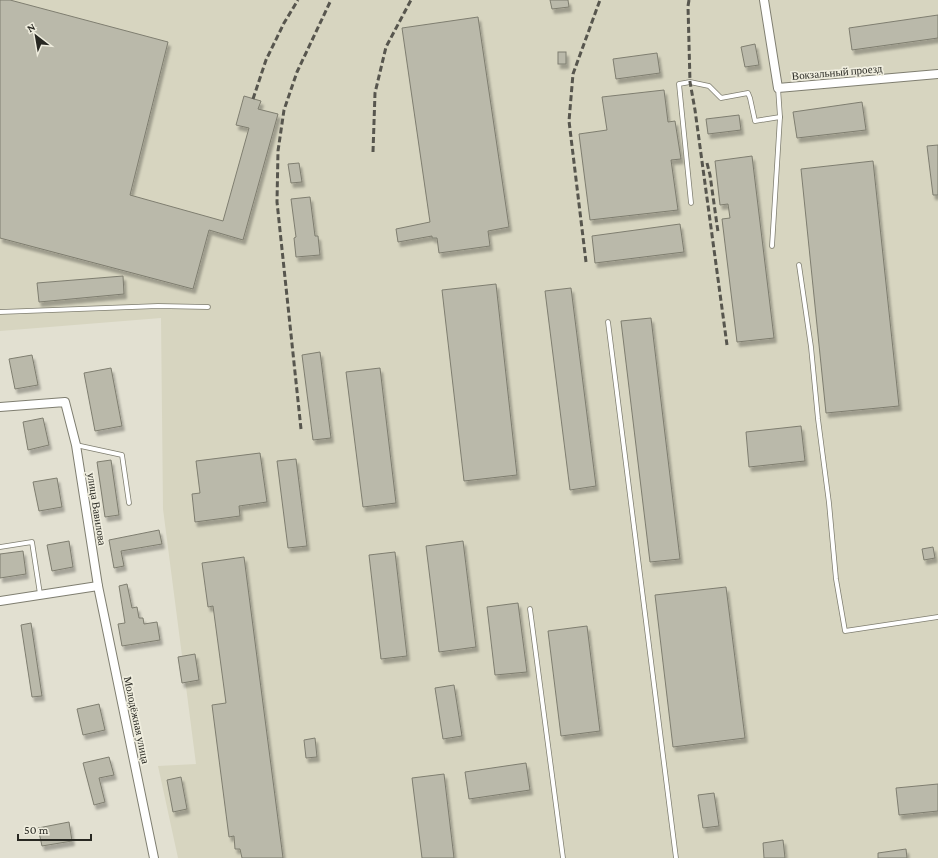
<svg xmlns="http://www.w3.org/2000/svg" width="938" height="858" viewBox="0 0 938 858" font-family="'Crimson Pro',serif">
<defs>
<filter id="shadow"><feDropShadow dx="2.5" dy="4.5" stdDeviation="1" flood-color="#0004"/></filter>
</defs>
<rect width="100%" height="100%" fill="#e2e0d1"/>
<path fill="#d7d5c0" d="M 0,0 L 938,0 L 938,858 L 178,858 L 158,766 L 196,764 L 163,509 L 161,318 L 0,331 Z"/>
<g fill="#bab9aa" stroke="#7f7e70" filter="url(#shadow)">
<path d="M 0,0 L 10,0 L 168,42 L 130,195 L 223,221 L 249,128 L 236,125 L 244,96 L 261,101 L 258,109 L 278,114 L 243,240 L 209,230 L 193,289 L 0,238 Z"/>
<path d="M 550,0 L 568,0 L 569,7 L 552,9 Z"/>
<path d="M 938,15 L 938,38 L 852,50 L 849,28 Z"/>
<path d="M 478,17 L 509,227 L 488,231 L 490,246 L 439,253 L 437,238 L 432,238 L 432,236 L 398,242 L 396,229 L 430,222 L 402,28 Z"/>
<path d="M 755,44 L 759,65 L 745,67 L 741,47 Z"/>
<rect x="558" y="52" width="8" height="12"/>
<path d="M 657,53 L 660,73 L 616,79 L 613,59 Z"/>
<path d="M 664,90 L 668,122 L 675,121 L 681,159 L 671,160 L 678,210 L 590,220 L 579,134 L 607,130 L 602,97 Z"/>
<path d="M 862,102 L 866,130 L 797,138 L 793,112 Z"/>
<path d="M 739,115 L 741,130 L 708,134 L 706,119 Z"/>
<path d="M 938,145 L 938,195 L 933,195 L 927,146 Z"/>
<path d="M 752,156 L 774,338 L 737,342 L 722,219 L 730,218 L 728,204 L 720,205 L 715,161 Z"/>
<path d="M 873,161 L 899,406 L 826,413 L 801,169 Z"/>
<path d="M 299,163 L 302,182 L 291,183 L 288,164 Z"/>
<path d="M 310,197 L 315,236 L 318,236 L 320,255 L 296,257 L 294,238 L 296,237 L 291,199 Z"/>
<path d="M 680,224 L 684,252 L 595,263 L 592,236 Z"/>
<path d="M 123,276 L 124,294 L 39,302 L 37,283 Z"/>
<path d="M 496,284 L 517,475 L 464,481 L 442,290 Z"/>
<path d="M 571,288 L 596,486 L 570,490 L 545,291 Z"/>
<path d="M 651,318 L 680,559 L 650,562 L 621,321 Z"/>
<path d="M 320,352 L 331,438 L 313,440 L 302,355 Z"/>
<path d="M 32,355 L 38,385 L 15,389 L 9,359 Z"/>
<path d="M 111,368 L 122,426 L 95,431 L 84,373 Z"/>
<path d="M 380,368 L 396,503 L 363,507 L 346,372 Z"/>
<path d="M 43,418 L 49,445 L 28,450 L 23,422 Z"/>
<path d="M 801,426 L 805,461 L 749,467 L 746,432 Z"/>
<path d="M 260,453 L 267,502 L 239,506 L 240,516 L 195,522 L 192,494 L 200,493 L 196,461 Z"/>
<path d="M 296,459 L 307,546 L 288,548 L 277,461 Z"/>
<path d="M 111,460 L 119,515 L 105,517 L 97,462 Z"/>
<path d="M 57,478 L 62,507 L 39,511 L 33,482 Z"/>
<path d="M 159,530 L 162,544 L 121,551 L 124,566 L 114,568 L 109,540 Z"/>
<path d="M 69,541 L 73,567 L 52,571 L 47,545 Z"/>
<path d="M 463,541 L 476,647 L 439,652 L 426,546 Z"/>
<path d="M 933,547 L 935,558 L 924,560 L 922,549 Z"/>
<path d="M 23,551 L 26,574 L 0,578 L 0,554 Z"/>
<path d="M 395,552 L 407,656 L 381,659 L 369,555 Z"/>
<path d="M 244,557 L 283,858 L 242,858 L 240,849 L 235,849 L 234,836 L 229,837 L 212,705 L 226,703 L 213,606 L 208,607 L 202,563 Z"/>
<path d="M 127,584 L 132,608 L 137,607 L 139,618 L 143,618 L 144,624 L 157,622 L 160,640 L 122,646 L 118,624 L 125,623 L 119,586 Z"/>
<path d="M 726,587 L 745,738 L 673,747 L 655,595 Z"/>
<path d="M 518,603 L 527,672 L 495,675 L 487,607 Z"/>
<path d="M 31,623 L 42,696 L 32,697 L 21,625 Z"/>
<path d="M 587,626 L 600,731 L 561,736 L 548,631 Z"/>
<path d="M 195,654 L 199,680 L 182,683 L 178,657 Z"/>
<path d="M 454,685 L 462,736 L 443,739 L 435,688 Z"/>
<path d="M 99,704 L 105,730 L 83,735 L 77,709 Z"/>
<path d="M 315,738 L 317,757 L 306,758 L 304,740 Z"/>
<path d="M 109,757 L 114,775 L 99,778 L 105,802 L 94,805 L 83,763 Z"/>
<path d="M 526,763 L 530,790 L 469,799 L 465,772 Z"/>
<path d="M 444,774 L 454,858 L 422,858 L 412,778 Z"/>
<path d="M 181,777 L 187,809 L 173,812 L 167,780 Z"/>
<path d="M 938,784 L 938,811 L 899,815 L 896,788 Z"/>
<path d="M 714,793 L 719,826 L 703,828 L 698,795 Z"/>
<path d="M 69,822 L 72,841 L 42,846 L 38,828 Z"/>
<path d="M 783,840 L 785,858 L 764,858 L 763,843 Z"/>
<path d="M 906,849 L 907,858 L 878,858 L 878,853 Z"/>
</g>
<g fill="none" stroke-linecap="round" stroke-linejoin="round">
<defs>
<g id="lane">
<path d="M 691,203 L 679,84 L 690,82 L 709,86 L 721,98 L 748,93 L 750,98 L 755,121 L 780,117"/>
<path d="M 772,246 L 780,117 L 778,88"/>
<path d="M 799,265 L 811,347 L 818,419 L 829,503 L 836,579 L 845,631 L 938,617"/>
<path d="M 0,312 L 158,306 L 208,307"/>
<path d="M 608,322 L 676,858"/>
<path d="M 76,445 L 122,455 L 129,503"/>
<path d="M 0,547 L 32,542 L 40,594"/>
<path d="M 530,609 L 563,858"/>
</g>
<g id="street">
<path d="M 764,0 L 778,88 L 938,74"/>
<path d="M 0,407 L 65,402 L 76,445 L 98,586 L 154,858"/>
<path d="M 0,601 L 98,586"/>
</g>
</defs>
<use href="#lane" stroke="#7f7e70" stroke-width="5.5"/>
<use href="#street" stroke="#7f7e70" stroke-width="10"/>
<use href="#lane" stroke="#fff" stroke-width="4"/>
<use href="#street" stroke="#fff" stroke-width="8"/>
<g stroke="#57564e" stroke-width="3" stroke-dasharray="6 3" stroke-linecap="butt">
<path d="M 689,0 L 688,6 L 690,82 L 695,110 L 727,345"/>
<path d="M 253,99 L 266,60 L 284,23 L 298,0"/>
<path d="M 373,152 L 375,93 L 386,47 L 411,0"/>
<path d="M 707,163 L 710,175 L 718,232"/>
<path d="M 586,262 L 569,121 L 573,74 L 600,0"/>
<path d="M 301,429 L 277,202 L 278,151 L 284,110 L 297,72 L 331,0"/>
</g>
</g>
<g text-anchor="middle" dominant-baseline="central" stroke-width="3.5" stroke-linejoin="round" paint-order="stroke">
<g font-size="11" fill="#282822" stroke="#efedde">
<text transform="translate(837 72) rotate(-5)">Вокзальный проезд</text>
<text transform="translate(97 509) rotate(81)">улица Вавилова</text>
<text transform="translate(137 720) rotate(78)">Молодёжная улица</text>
</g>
</g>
<g transform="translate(36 36) rotate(329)" stroke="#efedde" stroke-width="3" paint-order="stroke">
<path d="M0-3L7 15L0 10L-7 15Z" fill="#282822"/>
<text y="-6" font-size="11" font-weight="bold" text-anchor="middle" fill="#282822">N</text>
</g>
<path d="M18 834v6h73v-6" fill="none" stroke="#282822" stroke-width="2"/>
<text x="24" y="834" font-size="12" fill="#282822" stroke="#efedde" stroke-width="3" paint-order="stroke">50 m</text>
</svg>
